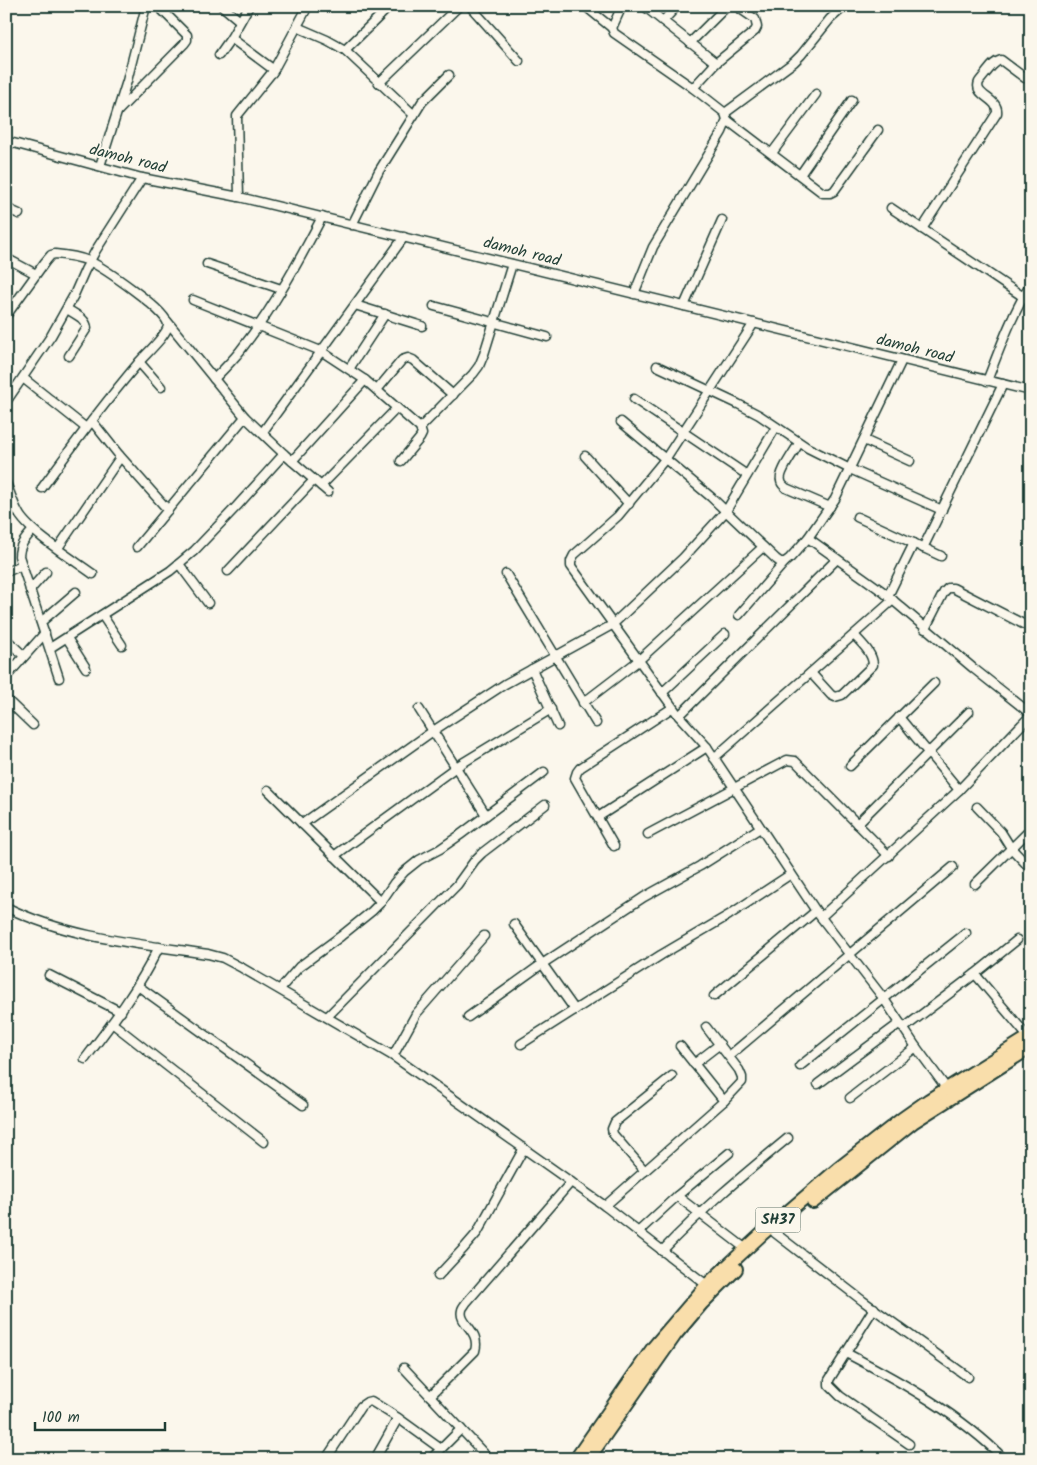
<svg xmlns="http://www.w3.org/2000/svg" width="1037" height="1465" viewBox="0 0 1037 1465" font-family="Kalam,sans-serif">
<rect width="100%" height="100%" fill="#fbf7ec"/>
<filter id="ink" filterUnits="userSpaceOnUse"><feTurbulence type="fractalNoise" baseFrequency=".02" numOctaves="2"/><feDisplacementMap in="SourceGraphic" scale="10" xChannelSelector="R" yChannelSelector="G"/><feConvolveMatrix kernelMatrix="1 2 1 2 8 2 1 2 1" color-interpolation-filters="sRGB"/></filter>
<g filter="url(#ink)">
<g fill="none" stroke-linecap="round" stroke-linejoin="round">
<defs>
<g id="minor">
<path d="M 222,6 L 240,21"/>
<path d="M 470,6 L 519,61"/>
<path d="M 585,6 L 612,28"/>
<path d="M 622,6 L 612,28 L 614,33 L 693,88 L 725,113 L 727,120 L 722,132 L 653,247 L 634,294"/>
<path d="M 644,6 L 716,63"/>
<path d="M 663,21 L 677,6"/>
<path d="M 297,27 L 327,40 L 345,50 L 414,115"/>
<path d="M 231,38 L 274,70 L 237,116 L 239,197"/>
<path d="M 690,43 L 727,6"/>
<path d="M 345,50 L 390,6"/>
<path d="M 219,55 L 231,38 L 249,6"/>
<path d="M 272,73 L 308,6"/>
<path d="M 379,83 L 459,6"/>
<path d="M 693,88 L 716,63 L 755,31 L 757,27 L 755,19 L 736,6"/>
<path d="M 118,111 L 184,44 L 187,40 L 187,35 L 158,6"/>
<path d="M 725,113 L 794,62 L 801,55 L 830,19 L 845,6"/>
<path d="M 727,120 L 823,193 L 830,193 L 834,191 L 878,130"/>
<path d="M 6,141 L 142,178 L 239,197 L 1031,391"/>
<path d="M 772,153 L 816,94"/>
<path d="M 100,166 L 127,81 L 146,6"/>
<path d="M 800,175 L 852,100"/>
<path d="M 6,208 L 19,214"/>
<path d="M 891,208 L 1031,302"/>
<path d="M 352,225 L 379,171 L 414,115 L 422,102 L 449,75"/>
<path d="M 922,229 L 997,113 C 999,98 973,96 979,82 C 981,79 984,76 986,73 C 991,67 994,62 1001,60 L 1025,78"/>
<path d="M 6,258 L 36,274"/>
<path d="M 207,264 L 281,289"/>
<path d="M 193,300 L 321,351 L 365,380 L 420,428 L 422,434 L 420,438 L 401,461"/>
<path d="M 355,305 L 422,326"/>
<path d="M 434,306 L 547,337"/>
<path d="M 684,306 L 722,220"/>
<path d="M 67,309 C 74,314 86,318 87,328 L 69,356"/>
<path d="M 6,316 L 45,262 L 51,255 L 55,254 C 66,255 79,257 89,261 C 102,267 168,311 168,325 C 168,334 146,354 140,361 C 105,402 73,445 42,488"/>
<path d="M 167,321 L 245,417 L 284,454 L 328,492"/>
<path d="M 754,323 L 666,458 L 618,516 L 574,555 L 571,561 L 571,566 L 679,716 L 707,747 L 816,911 L 884,999 L 916,1047 L 947,1089"/>
<path d="M 139,362 L 161,387"/>
<path d="M 657,366 L 738,404 L 759,415 L 808,448 L 850,469 L 942,510"/>
<path d="M 349,369 L 385,314"/>
<path d="M 23,378 L 86,428"/>
<path d="M 214,379 C 223,370 232,361 240,351 C 272,310 298,263 322,217"/>
<path d="M 987,381 C 1000,348 1012,314 1031,284"/>
<path d="M 377,390 L 402,360 L 408,358 L 413,360 L 453,395"/>
<path d="M 634,399 L 747,475"/>
<path d="M 6,402 L 51,336 L 74,295 L 85,270 L 96,250 L 142,178"/>
<path d="M 621,422 L 711,497 L 776,559 L 780,562 L 785,562 L 790,558 L 808,538 L 835,499 L 902,360"/>
<path d="M 420,428 L 473,374 L 479,366 L 484,354 L 512,264"/>
<path d="M 262,433 L 404,237"/>
<path d="M 864,440 L 910,461"/>
<path d="M 799,443 C 795,451 778,473 781,481 C 781,484 784,486 786,488 L 830,507"/>
<path d="M 119,455 L 168,510"/>
<path d="M 585,456 L 629,504"/>
<path d="M 292,461 L 365,380"/>
<path d="M 6,483 C 10,492 13,503 18,512 C 27,531 74,560 93,574"/>
<path d="M 321,486 L 397,408"/>
<path d="M 857,517 L 941,556"/>
<path d="M 33,530 C 26,538 19,545 19,556 L 59,678"/>
<path d="M 808,538 L 882,591 L 973,668 L 1031,714"/>
<path d="M 137,547 L 245,417"/>
<path d="M 58,548 L 119,459 L 119,455 L 92,421"/>
<path d="M 923,548 L 1003,384"/>
<path d="M 179,564 L 208,603"/>
<path d="M 228,571 L 314,480"/>
<path d="M 6,572 L 22,565"/>
<path d="M 506,574 L 596,723"/>
<path d="M 30,590 L 46,572"/>
<path d="M 888,596 L 914,543"/>
<path d="M 102,615 L 122,645"/>
<path d="M 739,615 L 785,562"/>
<path d="M 41,622 L 76,592"/>
<path d="M 925,629 L 944,592 L 948,588 L 953,588 L 1031,628"/>
<path d="M 67,638 L 86,668"/>
<path d="M 6,639 L 24,656"/>
<path d="M 50,648 L 170,571 L 194,551 L 237,506 L 284,454"/>
<path d="M 532,669 L 558,726"/>
<path d="M 811,673 L 831,695 L 835,697 L 842,695 L 873,665 C 873,653 861,643 854,635"/>
<path d="M 6,677 L 45,633"/>
<path d="M 662,693 L 725,634"/>
<path d="M 6,699 L 33,725"/>
<path d="M 583,703 L 638,661 L 763,547"/>
<path d="M 419,709 L 486,815"/>
<path d="M 679,716 L 837,559"/>
<path d="M 899,717 L 959,790"/>
<path d="M 714,758 L 893,600"/>
<path d="M 850,766 L 934,683"/>
<path d="M 268,790 L 381,902"/>
<path d="M 977,807 L 1001,832 L 1011,848 L 1031,869"/>
<path d="M 598,817 L 707,747"/>
<path d="M 302,824 L 433,731 L 505,684 L 612,625 L 683,558 L 726,511 L 776,427"/>
<path d="M 857,824 L 969,712"/>
<path d="M 648,834 L 787,760 L 795,761 L 889,856"/>
<path d="M 614,846 L 575,778 L 577,772 L 580,768 L 672,708"/>
<path d="M 334,856 L 456,767 L 551,709"/>
<path d="M 975,884 L 1031,829"/>
<path d="M 6,907 C 68,938 140,944 208,954 L 223,958 L 242,968 L 393,1056 L 605,1206 L 708,1286"/>
<path d="M 821,917 L 959,790 L 1031,715"/>
<path d="M 514,924 L 575,1010"/>
<path d="M 975,974 L 1029,1038"/>
<path d="M 49,975 L 121,1012"/>
<path d="M 138,986 L 303,1105"/>
<path d="M 280,989 L 299,967 L 341,936 L 372,911 L 381,902 L 394,883 L 404,872 L 419,860 L 440,849 L 460,835 L 544,772"/>
<path d="M 714,996 L 816,911"/>
<path d="M 327,1017 L 457,885 L 475,860 L 482,853 L 545,805"/>
<path d="M 468,1017 L 542,964 L 644,897 L 700,866 L 760,828"/>
<path d="M 112,1023 L 264,1142"/>
<path d="M 904,1028 L 975,974 L 1017,940"/>
<path d="M 521,1044 L 661,955 L 729,915 L 791,874"/>
<path d="M 680,1046 L 724,1101"/>
<path d="M 393,1056 L 416,1014 L 484,936"/>
<path d="M 729,1056 L 953,867"/>
<path d="M 85,1059 C 114,1021 138,989 159,947"/>
<path d="M 694,1064 L 720,1044"/>
<path d="M 800,1066 L 966,933"/>
<path d="M 818,1084 L 900,1023"/>
<path d="M 850,1098 L 916,1047"/>
<path d="M 645,1171 L 613,1134 L 612,1129 L 615,1122 L 672,1076"/>
<path d="M 677,1196 L 746,1249"/>
<path d="M 605,1206 L 724,1101 L 742,1082 L 742,1077 L 739,1070 L 706,1027"/>
<path d="M 638,1232 L 677,1196 L 729,1153"/>
<path d="M 775,1233 L 863,1301 L 968,1377"/>
<path d="M 662,1251 C 702,1209 743,1175 788,1138"/>
<path d="M 438,1276 L 464,1248 L 477,1233 L 524,1148"/>
<path d="M 874,1308 L 829,1380 L 829,1385 L 840,1396 L 909,1444"/>
<path d="M 846,1353 C 900,1381 961,1415 1004,1459"/>
<path d="M 404,1368 L 489,1459"/>
<path d="M 430,1396 L 475,1351 C 481,1330 458,1324 462,1310 C 462,1308 465,1305 466,1303 L 571,1182"/>
<path d="M 326,1459 L 361,1406 L 367,1402 L 371,1401 L 398,1418 L 441,1449"/>
<path d="M 375,1459 L 398,1418"/>
<path d="M 431,1459 L 461,1429"/>
</g>
<g id="primary">
<path d="M 813,1202 L 913,1122 L 1031,1047"/>
<path d="M 576,1459 L 653,1348 L 707,1285 L 762,1234 L 838,1169 L 902,1119 L 929,1100 L 1031,1036"/>
<path d="M 588,1459 L 675,1335 L 702,1303 L 736,1269"/>
</g>
</defs>
<use href="#minor" stroke="#1f3d34" stroke-width="11"/>
<use href="#primary" stroke="#1f3d34" stroke-width="16"/>
<use href="#minor" stroke="#fbf7ec" stroke-width="8"/>
<use href="#primary" stroke="#f9deab" stroke-width="12"/>
</g>
</g>
<g text-anchor="middle" dominant-baseline="central" stroke-width="4" stroke-linejoin="round" paint-order="stroke">
<rect fill="#fbf7ec" stroke="#61756b" stroke-width="1" x="755.5" y="1207.5" width="45" height="25" rx="4"/>
<g font-size="15" font-weight="bold" fill="#1f3d34">
<text x="778" y="1220">SH37</text>
</g>
<g font-size="16" fill="#1f3d34" stroke="#fbf7ec">
<text transform="translate(128 159) rotate(14)">damoh road</text>
<text transform="translate(522 252) rotate(14)">damoh road</text>
<text transform="translate(915 349) rotate(14)">damoh road</text>
</g>
</g>
<rect width="1037" height="1465" fill="none" stroke="#fbf7ec" stroke-width="25"/>
<rect x="12" y="12" width="1012" height="1440" fill="none" stroke="#1f3d34" stroke-width="2" filter="url(#ink)"/>
<path d="M35 1422v8h130v-8" fill="none" stroke="#1f3d34" stroke-width="2.5"/>
<text x="42" y="1422" font-size="15" fill="#1f3d34" stroke="#fbf7ec" stroke-width="4" paint-order="stroke">100 m</text>
</svg>
